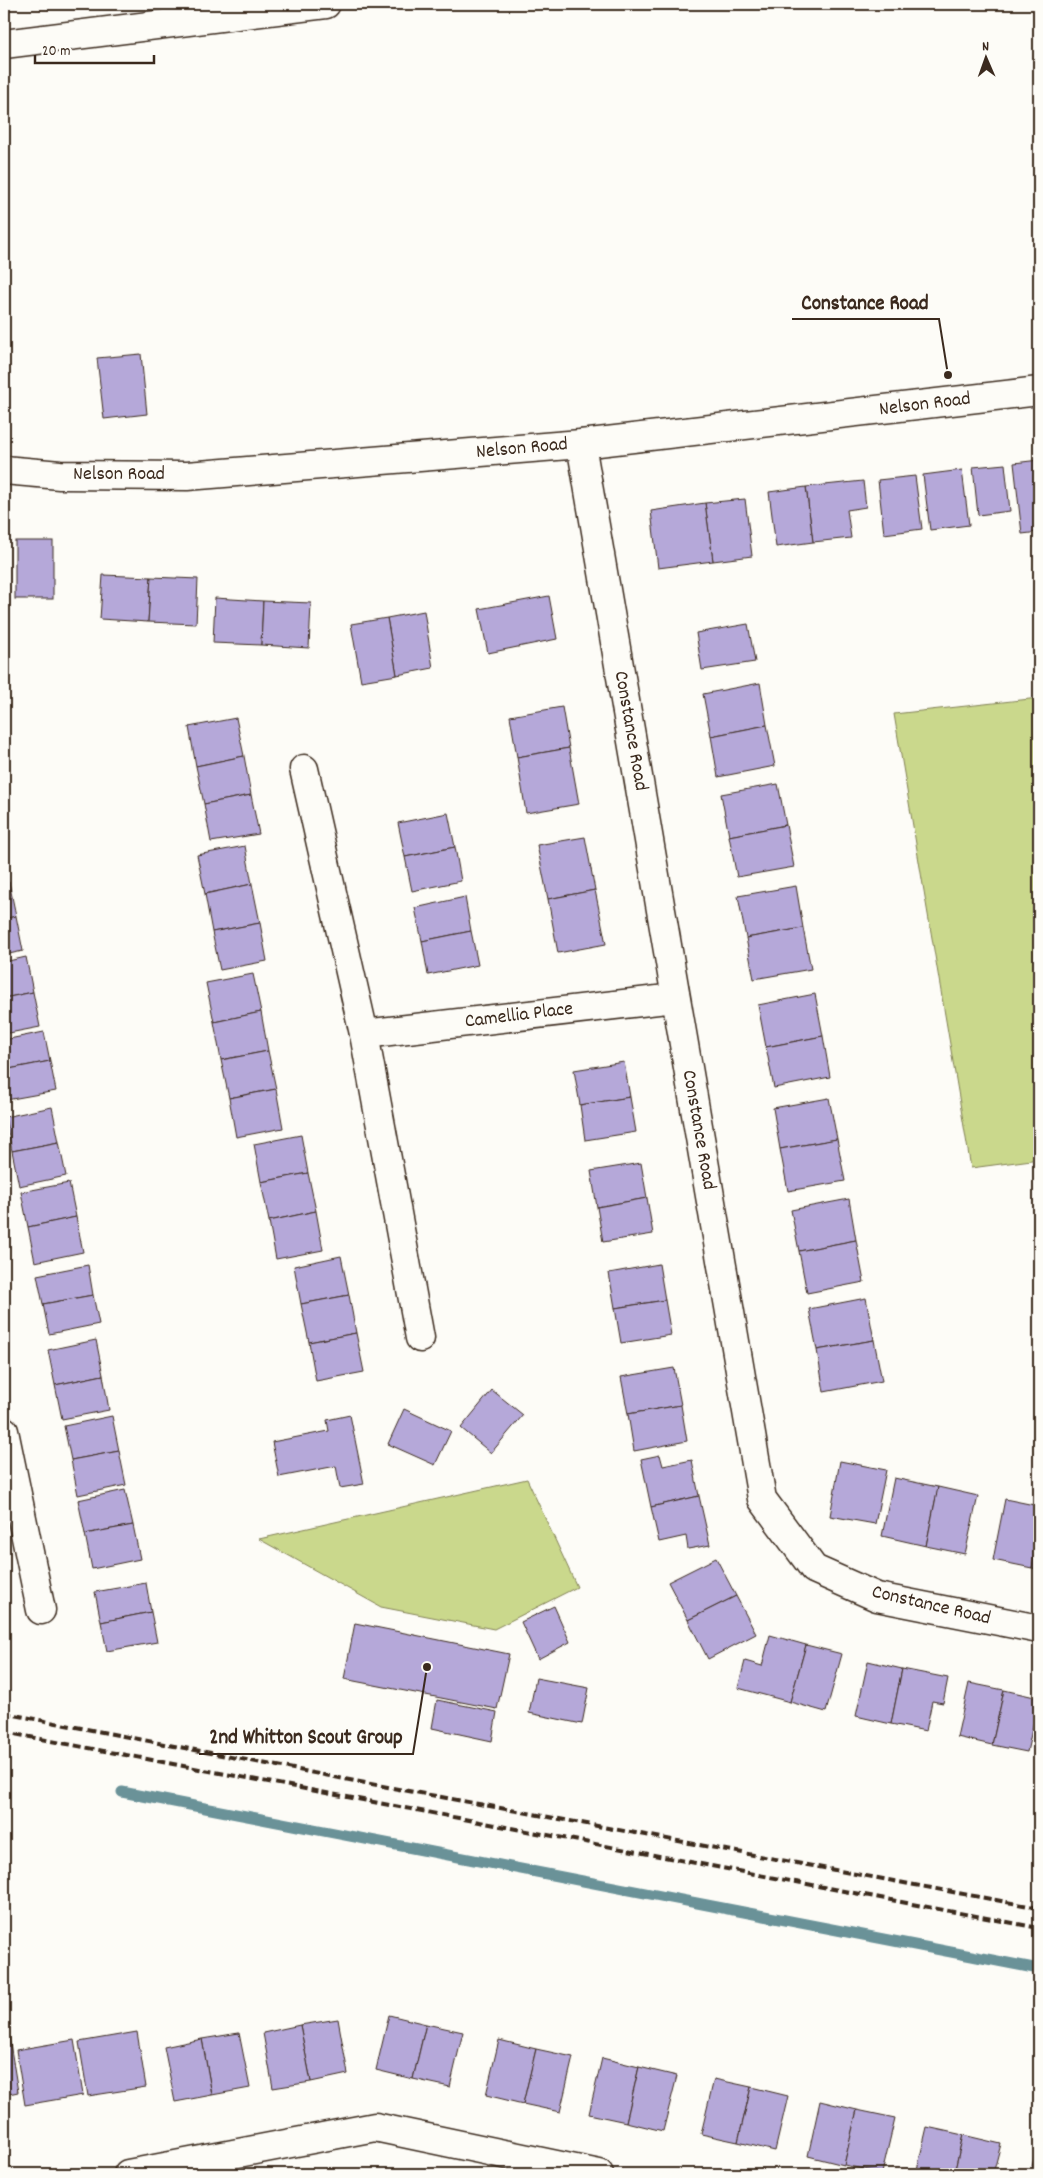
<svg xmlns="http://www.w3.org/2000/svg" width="1043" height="2178" viewBox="0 0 1043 2178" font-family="Dekko,sans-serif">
<rect width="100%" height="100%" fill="#fdfcf7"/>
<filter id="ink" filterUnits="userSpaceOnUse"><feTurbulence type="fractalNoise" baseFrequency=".02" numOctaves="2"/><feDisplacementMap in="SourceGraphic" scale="10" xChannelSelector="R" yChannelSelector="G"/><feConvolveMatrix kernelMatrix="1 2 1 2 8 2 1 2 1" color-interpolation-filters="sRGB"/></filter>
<g filter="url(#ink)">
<g fill="#cad88c" stroke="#828155">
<path d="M 1039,698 L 1039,1159 L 971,1168 L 894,714 Z"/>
<path d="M 527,1479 L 577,1587 L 494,1629 L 381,1607 L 259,1539 Z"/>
</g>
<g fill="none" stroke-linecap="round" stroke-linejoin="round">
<path stroke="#6a9298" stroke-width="11" d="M 122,1792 L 1039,1969"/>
</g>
<g fill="#b5a8d9" stroke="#3b2a1e">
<path d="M 141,354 L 147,414 L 104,419 L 97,358 Z"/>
<path d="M 1039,460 L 1039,532 L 1022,534 L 1014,463 Z"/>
<path d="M 1005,464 L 1010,511 L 978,515 L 973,467 Z"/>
<path d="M 962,470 L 969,525 L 930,530 L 923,475 Z"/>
<path d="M 915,476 L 922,529 L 884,534 L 878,480 Z"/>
<path d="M 863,481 L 866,507 L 847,510 L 851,538 L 813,542 L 806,487 Z"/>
<path d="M 806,487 L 813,542 L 776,547 L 769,492 Z"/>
<path d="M 745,499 L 752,556 L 713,561 L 705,503 Z"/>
<path d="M 705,503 L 713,561 L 658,568 L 651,511 Z"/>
<rect x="15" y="541" width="38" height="58"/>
<path d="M 103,575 L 151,577 L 148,622 L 100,619 Z"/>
<path d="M 151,577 L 198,579 L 196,624 L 148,622 Z"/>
<path d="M 549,596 L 557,639 L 488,653 L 479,609 Z"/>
<path d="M 215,598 L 263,601 L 261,645 L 213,643 Z"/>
<path d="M 263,601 L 311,603 L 309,648 L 261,645 Z"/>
<path d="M 424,611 L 433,668 L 397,675 L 387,618 Z"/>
<path d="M 387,618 L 397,675 L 361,681 L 351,624 Z"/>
<path d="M 748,624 L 755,662 L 702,670 L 696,633 Z"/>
<path d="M 760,683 L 767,725 L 711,736 L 703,694 Z"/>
<path d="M 562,707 L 569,748 L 517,757 L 510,716 Z"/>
<path d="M 236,718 L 244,756 L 196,766 L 189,727 Z"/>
<path d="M 767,725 L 775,766 L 718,777 L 711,736 Z"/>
<path d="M 569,748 L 579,804 L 526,813 L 517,757 Z"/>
<path d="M 244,756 L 251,795 L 204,804 L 196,766 Z"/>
<path d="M 778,784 L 786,825 L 729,836 L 721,794 Z"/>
<path d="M 251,795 L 259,834 L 211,842 L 204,804 Z"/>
<path d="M 448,813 L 455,847 L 405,857 L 398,823 Z"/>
<path d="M 786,825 L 794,867 L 737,877 L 729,836 Z"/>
<path d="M 585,837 L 595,890 L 548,899 L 537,845 Z"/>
<path d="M 245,846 L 252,884 L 205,894 L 197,855 Z"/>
<path d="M 455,847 L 461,881 L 412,891 L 405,857 Z"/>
<path d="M 4,848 L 8,871 L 4,872 Z"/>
<path d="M 9,882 L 16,916 L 4,919 L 4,883 Z"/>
<path d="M 252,884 L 260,923 L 212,932 L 205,894 Z"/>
<path d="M 796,886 L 803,928 L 746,938 L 738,896 Z"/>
<path d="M 595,890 L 606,944 L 558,953 L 548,899 Z"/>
<path d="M 465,897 L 471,931 L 422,941 L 415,908 Z"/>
<path d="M 16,916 L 23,951 L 4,955 L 4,919 Z"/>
<path d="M 260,923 L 267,961 L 220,970 L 212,932 Z"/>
<path d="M 803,928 L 811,969 L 754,979 L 746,938 Z"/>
<path d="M 471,931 L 478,965 L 428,975 L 422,941 Z"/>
<path d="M 26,957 L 33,992 L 4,998 L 4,962 Z"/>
<path d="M 253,974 L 261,1012 L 214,1022 L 206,983 Z"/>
<path d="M 33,992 L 40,1027 L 4,1034 L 4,998 Z"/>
<path d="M 815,994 L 823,1036 L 766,1047 L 758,1005 Z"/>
<path d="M 261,1012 L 268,1051 L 221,1060 L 214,1022 Z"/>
<path d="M 44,1032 L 50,1061 L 4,1070 L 4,1040 Z"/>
<path d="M 823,1036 L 830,1077 L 774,1088 L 766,1047 Z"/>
<path d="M 268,1051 L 276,1089 L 229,1098 L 221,1060 Z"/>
<path d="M 50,1061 L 56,1091 L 6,1100 L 4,1070 Z"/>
<path d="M 624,1062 L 630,1097 L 580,1105 L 574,1070 Z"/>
<path d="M 276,1089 L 283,1128 L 236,1137 L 229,1098 Z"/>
<path d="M 630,1097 L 636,1132 L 585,1140 L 580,1105 Z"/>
<path d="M 829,1098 L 837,1139 L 780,1149 L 773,1108 Z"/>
<path d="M 52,1107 L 59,1142 L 12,1151 L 5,1117 Z"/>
<path d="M 301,1135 L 308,1173 L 261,1182 L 254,1144 Z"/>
<path d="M 837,1139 L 845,1181 L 788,1191 L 780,1149 Z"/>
<path d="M 59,1142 L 66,1176 L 19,1186 L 12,1151 Z"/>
<path d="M 641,1163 L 647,1198 L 597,1207 L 591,1171 Z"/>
<path d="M 308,1173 L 316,1211 L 269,1221 L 261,1182 Z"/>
<path d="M 69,1183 L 76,1217 L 28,1227 L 21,1192 Z"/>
<path d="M 647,1198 L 653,1234 L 603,1242 L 597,1207 Z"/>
<path d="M 849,1199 L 856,1240 L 799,1251 L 791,1210 Z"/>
<path d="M 316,1211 L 323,1250 L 276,1259 L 269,1221 Z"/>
<path d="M 76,1217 L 83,1252 L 35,1262 L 28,1227 Z"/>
<path d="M 856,1240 L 864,1282 L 807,1293 L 799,1251 Z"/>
<path d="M 341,1256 L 349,1295 L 301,1304 L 294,1266 Z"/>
<path d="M 659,1264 L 665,1300 L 615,1308 L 609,1273 Z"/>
<path d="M 88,1265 L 93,1295 L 43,1304 L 37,1275 Z"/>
<path d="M 93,1295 L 99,1324 L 49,1334 L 43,1304 Z"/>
<path d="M 349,1295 L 356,1333 L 309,1342 L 301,1304 Z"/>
<path d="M 866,1298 L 874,1340 L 817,1350 L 809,1309 Z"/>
<path d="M 665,1300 L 671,1335 L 621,1343 L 615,1308 Z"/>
<path d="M 356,1333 L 364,1372 L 316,1381 L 309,1342 Z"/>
<path d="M 96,1340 L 103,1375 L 55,1385 L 48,1350 Z"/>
<path d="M 874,1340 L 882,1381 L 824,1392 L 817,1350 Z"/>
<path d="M 674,1368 L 681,1405 L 628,1414 L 621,1377 Z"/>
<path d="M 103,1375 L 109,1410 L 62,1419 L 55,1385 Z"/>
<path d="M 492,1390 L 523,1415 L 491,1453 L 461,1428 Z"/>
<path d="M 681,1405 L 687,1441 L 634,1451 L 628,1414 Z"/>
<path d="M 404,1409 L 451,1431 L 435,1465 L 388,1444 Z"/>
<path d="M 350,1415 L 364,1484 L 340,1488 L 336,1466 L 279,1477 L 272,1442 L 329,1431 L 327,1420 Z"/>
<path d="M 112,1416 L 119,1451 L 71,1460 L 64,1426 Z"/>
<path d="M 119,1451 L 126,1485 L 78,1495 L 71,1460 Z"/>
<path d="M 660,1455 L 663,1466 L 692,1460 L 699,1496 L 651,1507 L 641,1459 Z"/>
<path d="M 840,1461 L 886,1470 L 875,1524 L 830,1516 Z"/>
<path d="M 894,1478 L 938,1487 L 926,1546 L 882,1536 Z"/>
<path d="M 938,1487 L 978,1496 L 965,1554 L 926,1546 Z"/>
<path d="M 125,1490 L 133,1525 L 85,1534 L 78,1500 Z"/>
<path d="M 699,1496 L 710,1545 L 688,1549 L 686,1536 L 659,1542 L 651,1507 Z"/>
<path d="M 1005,1499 L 1039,1506 L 1039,1531 L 1032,1568 L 993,1560 Z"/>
<path d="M 133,1525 L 140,1559 L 92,1569 L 85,1534 Z"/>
<path d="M 1039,1531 L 1039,1569 L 1032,1568 Z"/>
<path d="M 716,1558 L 736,1596 L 688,1620 L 668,1582 Z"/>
<path d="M 146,1583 L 151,1612 L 101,1622 L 95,1592 Z"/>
<path d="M 736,1596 L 756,1634 L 708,1659 L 688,1620 Z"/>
<path d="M 554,1606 L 570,1642 L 538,1659 L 521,1622 Z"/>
<path d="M 151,1612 L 157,1642 L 107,1651 L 101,1622 Z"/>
<path d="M 355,1623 L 509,1654 L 497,1709 L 344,1679 Z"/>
<path d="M 770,1635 L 806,1645 L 790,1702 L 738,1688 L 745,1661 L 762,1666 Z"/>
<path d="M 806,1645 L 842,1654 L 826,1712 L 790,1702 Z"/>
<path d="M 868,1661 L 902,1669 L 891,1724 L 856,1716 Z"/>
<path d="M 902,1669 L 948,1678 L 943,1703 L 932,1701 L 926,1731 L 891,1724 Z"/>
<path d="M 536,1678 L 589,1688 L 582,1724 L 529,1713 Z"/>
<path d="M 969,1683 L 1004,1690 L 992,1745 L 957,1737 Z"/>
<path d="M 1004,1690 L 1039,1698 L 1027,1752 L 992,1745 Z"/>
<path d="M 437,1700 L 497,1712 L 492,1741 L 432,1728 Z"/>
<path d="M 389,2015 L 426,2024 L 413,2079 L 376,2070 Z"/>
<path d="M 338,2019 L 348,2074 L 311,2082 L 300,2025 Z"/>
<path d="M 426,2024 L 463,2032 L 450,2087 L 413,2079 Z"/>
<path d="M 300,2025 L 311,2082 L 273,2088 L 263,2033 Z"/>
<path d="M 137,2032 L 146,2087 L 88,2096 L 79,2042 Z"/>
<path d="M 239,2033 L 250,2088 L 212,2095 L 202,2039 Z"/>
<path d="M 9,2037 L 18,2092 L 4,2095 L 4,2038 Z"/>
<path d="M 202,2039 L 212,2095 L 175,2102 L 164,2047 Z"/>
<path d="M 74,2040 L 83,2095 L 25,2105 L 16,2050 Z"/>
<path d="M 499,2040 L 536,2049 L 523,2104 L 486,2095 Z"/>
<path d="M 536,2049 L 573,2057 L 560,2112 L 523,2104 Z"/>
<path d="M 602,2058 L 639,2067 L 626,2122 L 589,2114 Z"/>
<path d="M 639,2067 L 677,2076 L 663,2131 L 626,2122 Z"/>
<path d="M 714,2079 L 751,2087 L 738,2142 L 701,2134 Z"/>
<path d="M 751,2087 L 788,2096 L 775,2151 L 738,2142 Z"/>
<path d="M 820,2101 L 857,2110 L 844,2165 L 808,2156 Z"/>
<path d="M 857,2110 L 895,2118 L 882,2173 L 844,2165 Z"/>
<path d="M 927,2127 L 963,2135 L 954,2174 L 916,2174 Z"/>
<path d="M 963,2135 L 1001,2144 L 993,2174 L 954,2174 Z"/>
<path d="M 1036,2151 L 1039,2152 L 1039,2174 L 1030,2174 Z"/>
</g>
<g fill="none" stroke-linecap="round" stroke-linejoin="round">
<defs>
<g id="street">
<path d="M 4,44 L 326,4"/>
<path d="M 581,444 L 762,1499 L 814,1569 L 877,1597 L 1039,1629"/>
<path d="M 304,769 L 364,1034 L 420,1338"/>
<path d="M 364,1034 L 675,998"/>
<path d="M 4,1431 L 41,1610"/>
<path d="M 128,2174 L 375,2127 L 599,2174"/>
</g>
<path id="secondary" d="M 4,470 L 60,475 L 187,476 L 581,444 L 1039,391"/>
</defs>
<use href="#street" stroke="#3b2a1e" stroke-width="31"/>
<use href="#secondary" stroke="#3b2a1e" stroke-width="31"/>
<use href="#street" stroke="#fdfcf7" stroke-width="28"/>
<use href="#secondary" stroke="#fdfcf7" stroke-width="28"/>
<g stroke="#3b2a1e" stroke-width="4" stroke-dasharray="8 4" stroke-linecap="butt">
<path d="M 4,1713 L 355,1781 L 1039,1908"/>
<path d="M 4,1732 L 1039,1928"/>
</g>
</g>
</g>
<g text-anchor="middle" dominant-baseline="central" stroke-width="4" stroke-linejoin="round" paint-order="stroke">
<g font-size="20" fill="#3b2a1e" stroke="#fdfcf7">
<text transform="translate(925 405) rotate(-7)">Nelson Road</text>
<text transform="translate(522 449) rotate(-5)">Nelson Road</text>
<text x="119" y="475">Nelson Road</text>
<text transform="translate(630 731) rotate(80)">Constance Road</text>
<text transform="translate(519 1016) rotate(-7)">Camellia Place</text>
<text transform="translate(698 1130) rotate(80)">Constance Road</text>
<text transform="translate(931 1606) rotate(13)">Constance Road</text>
</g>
</g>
<path fill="none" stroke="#3b2a1e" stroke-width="2" d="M948 375L939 319H792M427 1667L413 1754H199"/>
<g fill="#3b2a1e" stroke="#fdfcf7" stroke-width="2">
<circle cx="948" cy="375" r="5"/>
<circle cx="427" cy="1667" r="5"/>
</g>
<g font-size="21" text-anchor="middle" font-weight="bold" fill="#3b2a1e" stroke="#fdfcf7" stroke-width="4" stroke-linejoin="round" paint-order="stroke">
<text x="865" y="309">Constance Road</text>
<text x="306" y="1743">2nd Whitton Scout Group</text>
</g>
<rect width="1043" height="2178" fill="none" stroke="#fdfcf7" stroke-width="20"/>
<rect x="10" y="10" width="1023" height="2158" fill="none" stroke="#3b2a1e" stroke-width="2" filter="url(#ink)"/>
<g transform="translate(986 58) rotate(358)" stroke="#fdfcf7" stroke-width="4" paint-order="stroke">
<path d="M0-4L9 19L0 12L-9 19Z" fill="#3b2a1e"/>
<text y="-8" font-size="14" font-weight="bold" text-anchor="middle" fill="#3b2a1e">N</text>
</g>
<path d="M35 55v8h119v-8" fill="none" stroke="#3b2a1e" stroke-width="2.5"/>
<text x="42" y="55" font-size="15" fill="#3b2a1e" stroke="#fdfcf7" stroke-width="4" paint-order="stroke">20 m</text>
</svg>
